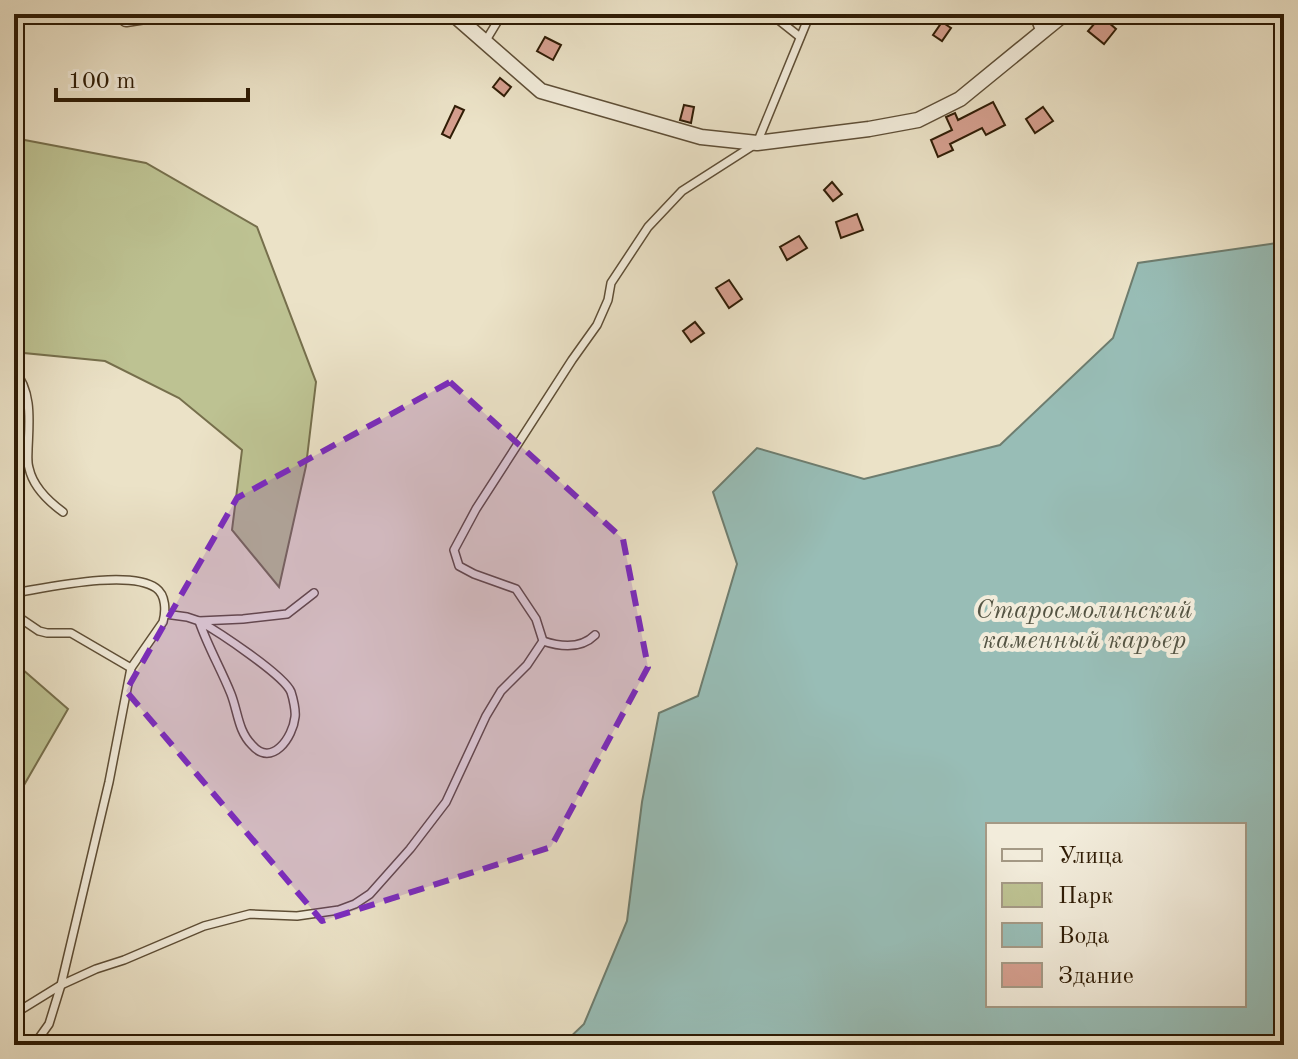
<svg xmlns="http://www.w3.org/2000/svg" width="1298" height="1059" viewBox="0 0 1298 1059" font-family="'Old Standard TT',serif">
<rect width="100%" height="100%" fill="#ebe2c7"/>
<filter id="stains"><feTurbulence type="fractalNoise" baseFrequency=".0025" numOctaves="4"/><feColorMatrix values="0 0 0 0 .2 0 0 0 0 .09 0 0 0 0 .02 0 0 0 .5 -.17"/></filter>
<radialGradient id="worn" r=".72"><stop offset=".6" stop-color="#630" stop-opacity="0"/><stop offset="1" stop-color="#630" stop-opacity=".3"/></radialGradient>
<g fill="#bdc292" stroke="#766f4c" stroke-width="2">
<path d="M 14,138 L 146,163 L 257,227 L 316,382 L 306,466 L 279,587 L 232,530 L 242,450 L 179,398 L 105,361 L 14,352 Z"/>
<path d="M 14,662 L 68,709 L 24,785 L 14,794 Z"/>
</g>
<path fill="#98bdb6" stroke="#6e7d6f" stroke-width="2" fill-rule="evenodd" d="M 1284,242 L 1284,1045 L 562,1045 L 584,1024 L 627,921 L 642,802 L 659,713 L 698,696 L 737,564 L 713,492 L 757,448 L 864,479 L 1000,445 L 1113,338 L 1138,263 ZM 988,825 L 1244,825 L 1244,1005 L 988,1005 Z"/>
<g fill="#d59f8f" stroke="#2f1c05" stroke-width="2">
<path d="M 1101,16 L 1116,29 L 1104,44 L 1088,31 Z"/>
<path d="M 942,22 L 951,28 L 942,41 L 933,35 Z"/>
<path d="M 545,37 L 561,45 L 553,60 L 537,51 Z"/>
<path d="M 500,78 L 511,87 L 504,96 L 493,87 Z"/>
<path d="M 993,102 L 1005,125 L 986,135 L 982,128 L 950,144 L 953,150 L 938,157 L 931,140 L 952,130 L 946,117 L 955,113 L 958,120 Z"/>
<path d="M 684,105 L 694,107 L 691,123 L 680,120 Z"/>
<path d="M 455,106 L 464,110 L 450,138 L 442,134 Z"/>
<path d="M 1043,107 L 1053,121 L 1035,133 L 1026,119 Z"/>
<path d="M 832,182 L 842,194 L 833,201 L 824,190 Z"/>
<path d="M 857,214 L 863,230 L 841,238 L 836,222 Z"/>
<path d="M 799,236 L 807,248 L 787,260 L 780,247 Z"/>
<path d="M 729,280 L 742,299 L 729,308 L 716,288 Z"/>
<path d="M 695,322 L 704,333 L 691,342 L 683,331 Z"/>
</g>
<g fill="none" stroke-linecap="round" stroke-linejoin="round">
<defs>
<g id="service">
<path d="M 97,14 L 105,19 L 126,19"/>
<path d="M 771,14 L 800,37"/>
<path d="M 1033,14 L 1041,34"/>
<path d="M 485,42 L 502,14"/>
<path d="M 14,370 C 33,392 29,422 28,449 C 28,455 27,462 29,468 C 33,487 48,501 63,512"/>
<path d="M 14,593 C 46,588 129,569 156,588 C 166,595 166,611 163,622 L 131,668 L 109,782 L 61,985 L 49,1024 L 34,1045"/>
<path d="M 14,614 L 39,631 L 47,633 L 71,633 L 131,668"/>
<path d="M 165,614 L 187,617 L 199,621 L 243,619 L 287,614 L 314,593"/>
<path d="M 199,621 C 217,631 284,675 291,692 C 293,698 296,711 295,717 C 293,737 272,768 252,745 C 238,731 238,712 231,694 C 221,669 208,647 199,621 Z"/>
<path d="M 543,641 C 561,647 581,649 595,635"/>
<path d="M 14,1014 L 61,985 L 96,969 L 124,960 L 204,926 L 250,914 L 297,916 L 339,910 L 355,904 L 370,894 L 410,849 L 446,802 L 486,716 L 501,691 L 527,665 L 543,641 L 536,619 L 516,589 L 474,574 L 459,566 L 454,550 L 476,509 L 572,360 L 597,325 L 608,300 L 611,283 L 648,227 L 682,191 L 757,143 L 810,14"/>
</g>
<g id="minor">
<path d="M 286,14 L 288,14"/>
<path d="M 453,14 L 541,91 L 701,137 L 757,143 L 869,129 L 918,120 L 960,99 L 1064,14"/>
<path d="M 126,19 L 158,14"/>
</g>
</defs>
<use href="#service" stroke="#5e4e36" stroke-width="10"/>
<use href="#minor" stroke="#5e4e36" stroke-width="17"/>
<use href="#service" stroke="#f2ecdb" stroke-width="7"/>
<use href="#minor" stroke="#f2ecdb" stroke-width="14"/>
</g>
<path fill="#7b2cbf" fill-opacity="0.2" stroke="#7b2cbf" stroke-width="6" stroke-dasharray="16 10" stroke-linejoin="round" d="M 450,382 L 623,539 L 648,667 L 551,847 L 322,921 L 126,691 L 237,498 Z"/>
<g text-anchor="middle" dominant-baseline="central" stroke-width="8" stroke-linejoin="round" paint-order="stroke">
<g font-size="26" font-style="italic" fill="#545443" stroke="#f2ecdb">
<text x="1084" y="611">Старосмолинский<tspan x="1084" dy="30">каменный карьер</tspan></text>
</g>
</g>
<rect width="1298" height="1059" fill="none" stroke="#ebe2c7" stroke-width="48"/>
<rect x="16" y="16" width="1266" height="1027" fill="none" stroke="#2f1c05" stroke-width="4"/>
<rect x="24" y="24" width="1250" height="1011" fill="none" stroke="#2f1c05" stroke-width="2"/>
<rect x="986" y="823" width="260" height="184" fill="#f2ecdb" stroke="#a49985" stroke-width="2"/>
<rect x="1002" y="849" width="40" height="12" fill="#f2ecdb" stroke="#a49985" stroke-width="2"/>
<text x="1058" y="863" font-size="24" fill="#2f1c05">Улица</text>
<rect x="1002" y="883" width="40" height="24" fill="#bdc292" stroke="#a49985" stroke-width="2"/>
<text x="1058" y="903" font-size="24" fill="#2f1c05">Парк</text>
<rect x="1002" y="923" width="40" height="24" fill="#98bdb6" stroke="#a49985" stroke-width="2"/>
<text x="1058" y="943" font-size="24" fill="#2f1c05">Вода</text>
<rect x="1002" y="963" width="40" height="24" fill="#d59f8f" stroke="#a49985" stroke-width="2"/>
<text x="1058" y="983" font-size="24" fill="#2f1c05">Здание</text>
<path d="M56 88v12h192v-12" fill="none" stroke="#2f1c05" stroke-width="4"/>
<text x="68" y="88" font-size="24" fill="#2f1c05" stroke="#f2ecdb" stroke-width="6" paint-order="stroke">100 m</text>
<rect width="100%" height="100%" filter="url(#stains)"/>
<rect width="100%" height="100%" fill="url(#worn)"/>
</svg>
